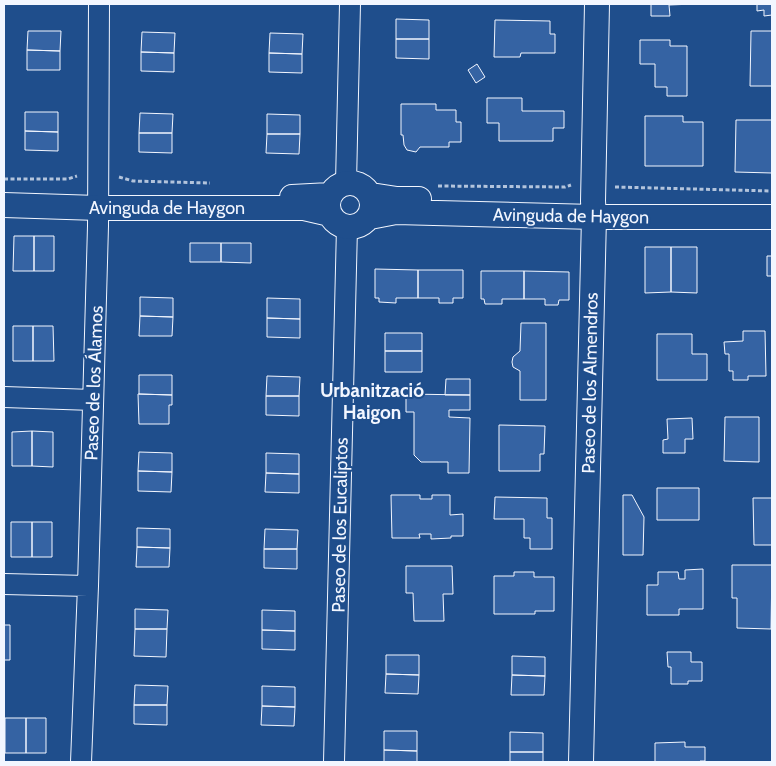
<svg xmlns="http://www.w3.org/2000/svg" width="776" height="766" viewBox="0 0 776 766" font-family="Cabin,sans-serif">
  <style>
    .building { fill: #3563a3; stroke: #f2f6ff }
    .lines { fill: none; stroke-linecap: round; stroke-linejoin: round }
    .minor-casing { stroke: #f2f6ff; stroke-width: 22 }
    .tertiary-casing { stroke: #f2f6ff; stroke-width: 26 }
    .path { stroke: #b3c4dc; stroke-width: 3; stroke-dasharray: 4 2.5; stroke-linecap: butt }
    .minor { stroke: #1f4e8c; stroke-width: 20 }
    .tertiary { stroke: #1f4e8c; stroke-width: 24 }
    .labels { text-anchor: middle; stroke-width: 4; stroke-linejoin: round; paint-order: stroke }
    .street-label { font-size: 18px; fill: #f2f6ff; stroke: #1f4e8c }
    .neighbourhood-label { font-size: 19px; font-weight: bold; fill: #f2f6ff; stroke: #1f4e8c }
  </style>
  <rect width="100%" height="100%" fill="#1f4e8c"/>
  <path class="building" d="M651,4H694L669,5L670,16H651Z
    M757,4H772V15L764,16V10L757,11Z
    M396,19L429,20V39H396Z
    M495,20L550,21V34H555V53H521L520,57H494Z
    M28,31H61L60,51L27,50Z
    M751,31H772V86H750Z
    M142,32L175,33L174,53L141,52Z
    M270,33L303,34L302,54L269,53Z
    M396,39H429V59L396,58Z
    M640,40H670V46H687V96H667V87H655V64H640Z
    M27,50L60,51V70H27Z
    M141,52L174,53V72L141,71Z
    M269,53L302,54V73L269,72Z
    M477,64L485,77L476,83L468,70Z
    M487,98H522V111H564V128H553V141H499V123H487Z
    M401,104H436V110H456V122H461V142H449V147H420L416,152L407,150L404,145L403,135H401Z
    M25,112H58V132L25,131Z
    M140,113L173,114L172,133H139Z
    M267,114L300,115V134H267Z
    M645,116H683V122H703V166H645Z
    M736,120H772V173L735,172Z
    M25,131L58,132V151L25,150Z
    M139,133H172V153L139,152Z
    M267,134H300L299,154L266,153Z
    M14,236H34V271H13Z
    M34,236H54V271H34Z
    M190,243H221V262H190Z
    M221,243H251V263L221,262Z
    M645,247H671V292L645,293Z
    M671,247H697V293L671,292Z
    M767,256H772V276H767Z
    M375,269L418,270V298H396V303L379,302V298H375Z
    M418,270H463V298H453V303H439V298H418Z
    M481,271H524V299H502V304H485L484,299H481Z
    M524,271L569,272V300H559L558,305H545V299H524Z
    M140,297L173,298V317L140,316Z
    M267,298L300,299V319L267,318Z
    M140,316L173,317L172,336H139Z
    M267,318L300,319V338L267,337Z
    M521,323H546V400H520V371L513,367L512,362L513,357L520,351Z
    M13,326H33V361H13Z
    M33,326H53L54,361H33Z
    M743,331H765L766,376H748V380H733V371H729V354H725L724,342L743,341Z
    M385,333H422V351H385Z
    M657,334H692V354H707V380H657Z
    M385,351H422V372H385Z
    M139,375H172V395L139,394Z
    M267,376L300,377L299,396H266Z
    M446,379H470V395H445Z
    M138,394L172,395V405H169V424H139Z
    M406,394L470,395V410H449V417L470,418L469,473H448V462H421L414,455V412H406Z
    M266,396H299V416L266,415Z
    M725,417H759V462L724,461Z
    M692,418L693,439H685V453H663V440L668,439L667,419Z
    M499,425L545,426L544,454H540V471H499Z
    M32,431V466H12V432Z
    M32,431L53,432V467L32,466Z
    M139,452L172,453V472L138,471Z
    M266,453L299,454V474L266,473Z
    M138,471L172,472L171,492L138,491Z
    M266,473L299,474V493L265,492Z
    M657,488H699V520H657Z
    M391,495H420V499H432V495H450V515L463,514V536H451V538L431,539V534H419L420,538H392Z
    M623,495H632L644,517L643,555H623Z
    M495,497L547,498V518H552V549H530V538H524V519H494Z
    M753,498H772V545H754Z
    M11,522H32V557H11Z
    M32,522H52V557H32Z
    M137,528L170,529V548L137,547Z
    M265,529L298,530L297,549H264Z
    M137,547L170,548L169,567H136Z
    M264,549H297V569L264,568Z
    M732,565H772L771,629L737,628V598H732Z
    M406,566H452L453,594H443L444,621H414L413,593H406Z
    M703,569V609H679V615H647V585H658V572H678L679,579H685V570Z
    M514,572H534V577H554V611H535V614H494V576H514Z
    M135,609L168,610L167,629H135Z
    M262,610L295,611V631L262,630Z
    M4,625H10V660H4Z
    M135,629H167L166,657L134,656Z
    M262,630L295,631V650L262,649Z
    M667,652H691V662H702V681H688V684H671V667H668Z
    M386,655H419V675L386,674Z
    M512,656L545,657V676L512,675Z
    M386,674L419,675L418,694L385,693Z
    M512,675L545,676L544,695H511Z
    M135,685L168,686L167,705H134Z
    M262,686L295,687V707L262,706Z
    M134,705H167V725L134,724Z
    M262,706L295,707L294,726L261,725Z
    M5,718H26V753H5Z
    M26,718H46V753H26Z
    M384,731H417V751L384,750Z
    M510,732L543,733V752H510Z
    M685,742V747H705V761H700V762H655V743Z
    M384,750L417,751V762H384Z
    M510,752H543V762H510Z"/>
  <g class="lines">
    <defs>
      <path id="minor" d="M346,183L350,4
        M4,397L93,400
        M4,584L88,586
        M81,762L88,586L98,226L99,4
        M334,762L347,227"/>
      <path id="tertiary" d="M328 205a22 22 0 1 1 44 0a22 22 0 1 1-44 0Z
        M371,195L397,199H419
        M292,197L330,195
        M4,205L98,208H304L330,214
        M370,217L396,212L594,217H772
        M581,762L594,217L593,201L597,4"/>
    </defs>
    <use href="#minor" class="minor-casing"/>
    <use href="#tertiary" class="tertiary-casing"/>
    <path class="path" d="M119,177L133,181L210,183
      M4,179H68L77,176
      M438,186L565,187L571,185
      M615,187L772,191"/>
    <use href="#minor" class="minor"/>
    <use href="#tertiary" class="tertiary"/>
  </g>
  <g class="labels">
    <g class="street-label">
      <text x="167" y="214">Avinguda de Haygon</text>
      <text transform="translate(571 216) rotate(1)" y="6">Avinguda de Haygon</text>
      <text transform="translate(94 383) rotate(-88)" y="6">Paseo de los Álamos</text>
      <text transform="translate(590 383) rotate(-89)" y="6">Paseo de los Almendros</text>
      <text transform="translate(340 525) rotate(-89)" y="6">Paseo de los Eucaliptos</text>
    </g>
    <g class="neighbourhood-label">
      <text x="372" y="397">Urbanització<tspan x="372" dy="22">Haigon</tspan></text>
    </g>
  </g>
  <rect width="776" height="766" fill="none" stroke="#f2f6ff" stroke-width="10"/>
</svg>
